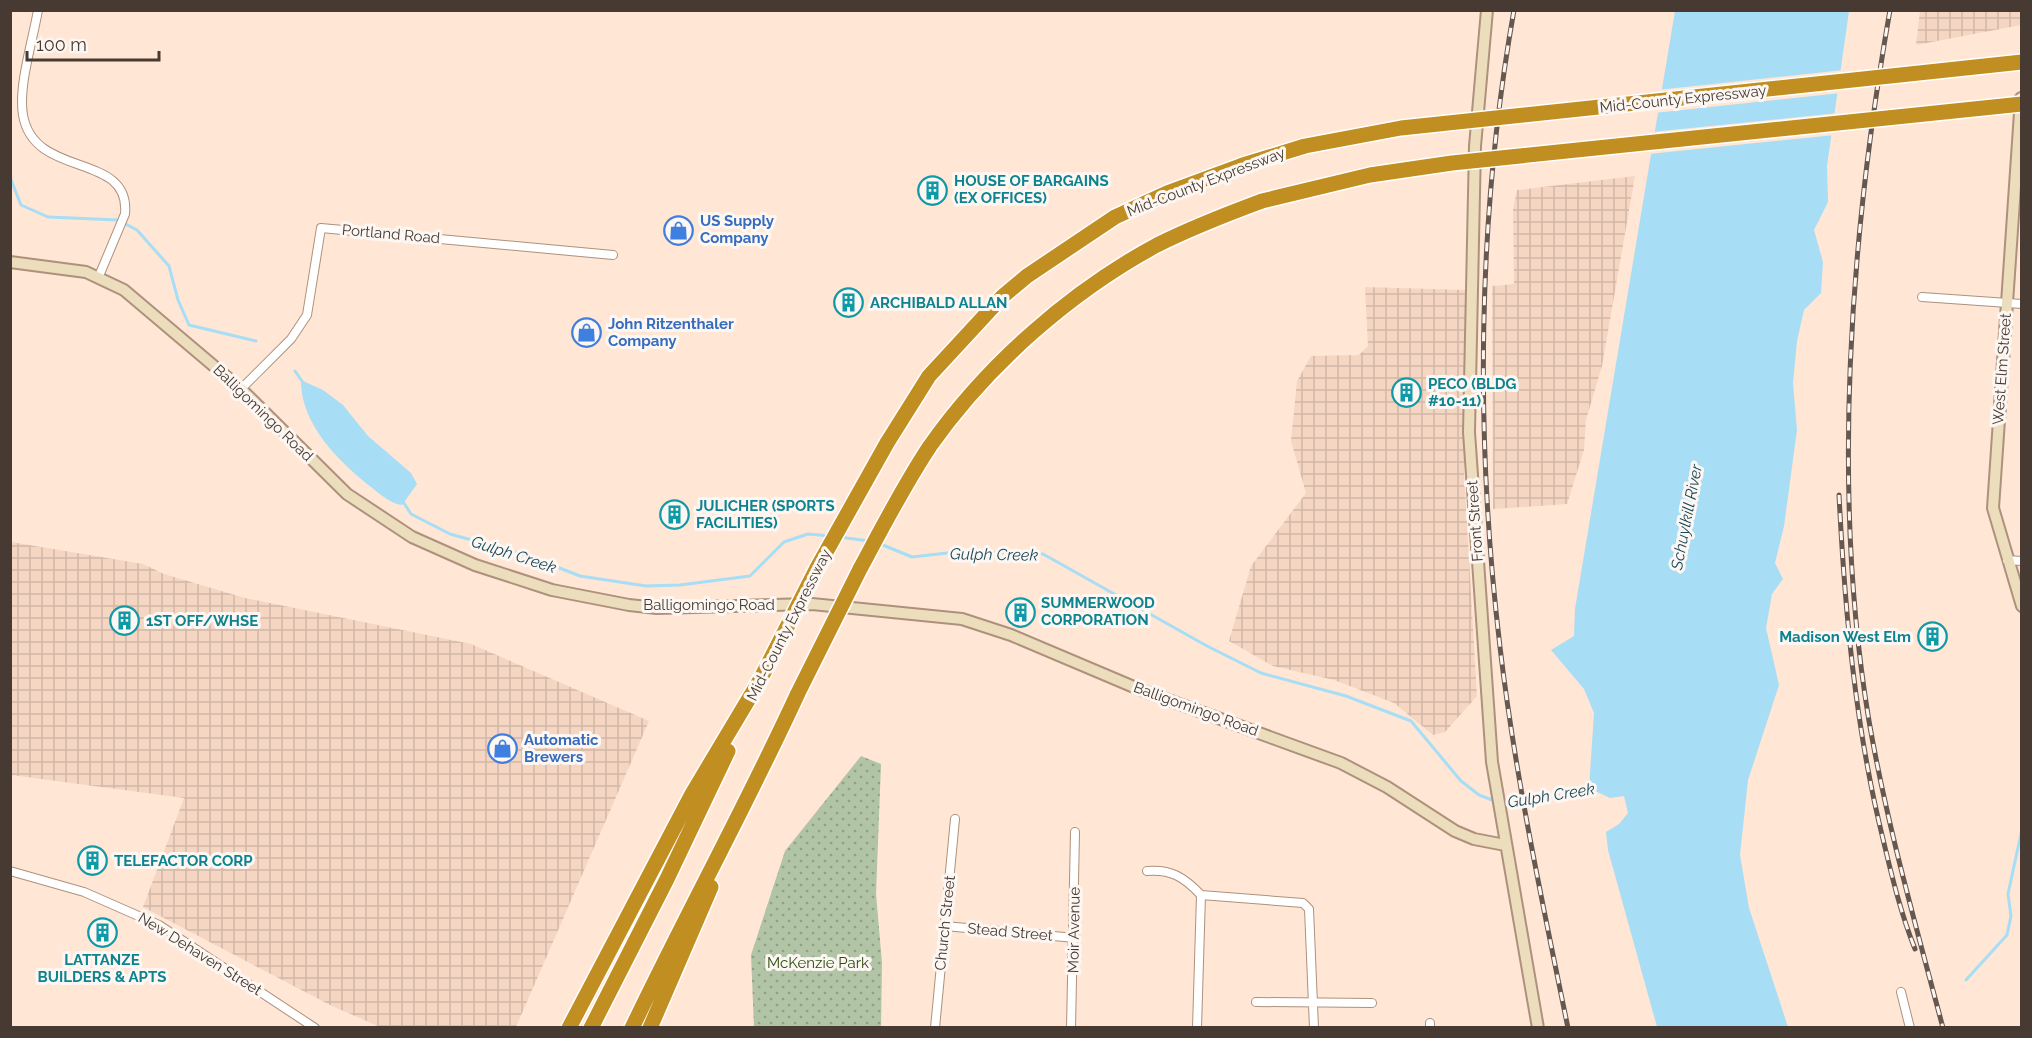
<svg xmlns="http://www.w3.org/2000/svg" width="2032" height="1038" viewBox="0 0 2032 1038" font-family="Raleway,sans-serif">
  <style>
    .industrial { fill: url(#industrial-grid) }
    .green { fill: url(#green-dots) }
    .water { fill: #a7ddf5 }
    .pier { fill: #ffe6d5 }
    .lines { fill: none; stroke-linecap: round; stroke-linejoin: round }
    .stream { stroke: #a7ddf5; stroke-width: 3 }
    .street-casing { stroke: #ae917d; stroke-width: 10 }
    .secondary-casing { stroke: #ae917d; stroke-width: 14 }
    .highway-casing { stroke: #fff; stroke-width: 18 }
    .street { stroke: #fff; stroke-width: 8 }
    .secondary { stroke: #ecddbc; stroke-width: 10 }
    .highway { stroke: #c18f21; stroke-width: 15 }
    .rail-casing { stroke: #67584f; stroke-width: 5 }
    .rail { stroke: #fdf7f3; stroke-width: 3; stroke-dasharray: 9; stroke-linecap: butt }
    .highway-bridge-casing { stroke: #fff; stroke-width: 18; stroke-linecap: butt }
    .highway-bridge { stroke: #c18f21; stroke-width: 15 }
    .labels { text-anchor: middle; stroke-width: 6; stroke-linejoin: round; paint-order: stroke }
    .street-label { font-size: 15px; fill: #463a32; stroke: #fdf7f3 }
    .culture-label { font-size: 15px; font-weight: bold; fill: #0d838f; stroke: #fdf7f3; text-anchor: start }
    .shop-label { font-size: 15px; font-weight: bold; fill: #366cbe; stroke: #fdf7f3; text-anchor: start }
    .park-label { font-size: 15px; fill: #2d4d10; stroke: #fdf7f3 }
    .water-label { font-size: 16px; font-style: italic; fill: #1b4859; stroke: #fdf7f3 }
  </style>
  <defs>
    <pattern id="industrial-grid" width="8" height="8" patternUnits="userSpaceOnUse" patternTransform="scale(1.5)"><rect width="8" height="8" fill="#f5d6c3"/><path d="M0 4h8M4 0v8" fill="none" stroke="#d3b8a8"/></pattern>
    <pattern id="green-dots" width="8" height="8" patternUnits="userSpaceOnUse" patternTransform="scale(1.5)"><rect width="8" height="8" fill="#b1c4a5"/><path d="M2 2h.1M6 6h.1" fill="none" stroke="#92a087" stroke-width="1.8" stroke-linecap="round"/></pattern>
  </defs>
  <rect width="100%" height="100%" fill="#ffe6d5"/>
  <path class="industrial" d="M1920,11H2021V25L1916,45Z
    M1635,176L1602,366L1586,420L1584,450L1567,504L1493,509L1492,286L1514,284L1513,209L1517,190Z
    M1365,287L1467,290L1464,472L1477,696L1445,732L1433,735L1394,703L1334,680L1273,666L1229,641L1251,566L1306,493L1291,441L1297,381L1311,356L1359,355L1368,346Z
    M11,542L143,564L164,574L245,598L471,644L649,721L516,1027H380L330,1005L143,907L184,798L11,775Z"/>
  <path class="green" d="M861,756L881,764L876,894L882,963L881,1027H754L751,955L785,851Z"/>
  <path class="water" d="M1675,11H1849L1827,166L1828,202L1814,230L1823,262L1821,293L1804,310L1797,341L1793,383L1797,430L1784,526L1775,563L1783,579L1772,594L1766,628L1779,685L1748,780L1740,855L1749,908L1788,1027H1657L1608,850L1606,832L1619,824L1628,813L1624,796L1610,798L1589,788L1594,713L1584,689L1551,650L1574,636L1575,609Z
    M303,381L323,390L343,405L368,436L411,473L417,484L402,505C391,504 380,494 371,487C339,462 302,425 301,383Z"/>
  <path class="pier" d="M1844,70L1841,93L1654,113L1657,90Z
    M1838,113L1835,135L1649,154L1652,132Z"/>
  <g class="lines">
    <path class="stream" d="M10,177L21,205L48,217L118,220L137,230L169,266L178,300L189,325L256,341
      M295,371L304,384
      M402,500L411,514L450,534L529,556L580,576L646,586L680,585L750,576L784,542L808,534L830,536
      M839,537L869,541
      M878,543L912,557L965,551L1043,554L1207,646L1261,673L1346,696L1411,721L1461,781L1479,795L1495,801
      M1501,803L1506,805L1571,794L1591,787
      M1966,980L2007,935L2011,916L2008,894L2022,829"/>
    <defs>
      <path id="street" d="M38,10C33,40 18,86 23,115C34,180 131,151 125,214L99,276
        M1922,297L2022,304
        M241,389L291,339L307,315L321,228L613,255
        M2007,560L2022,561
        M10,871L84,892L159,925L315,1028
        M1147,871C1171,869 1184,877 1201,895L1303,903L1309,909L1314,1028
        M945,926L1075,938
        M1901,992L1910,1028
        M1256,1002L1372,1003
        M935,1028L955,819
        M1071,1028L1075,832
        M1197,1028L1201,895
        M1430,1028V1023"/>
      <path id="secondary" d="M1487,10L1475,146L1469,432L1492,762L1538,1028
        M2021,98L1993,508L2022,606
        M10,262L86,272L124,290L241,389L347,494L412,537L475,565L552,590L629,605L657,608L812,604L962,619L1011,635L1141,690L1341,763L1387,787L1455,831L1474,839L1505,845"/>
      <path id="highway" d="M887,443L929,376L1002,297L1027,276L1115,217L1167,193L1243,165
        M860,569C882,528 904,485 930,446C987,365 1070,292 1157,245C1191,228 1227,214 1262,201
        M569,1028L692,794L760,680
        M591,1028L667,879L728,751
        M632,1028C686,915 746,806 798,693
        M650,1028L711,887"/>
    </defs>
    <use href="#street" class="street-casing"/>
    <use href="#secondary" class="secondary-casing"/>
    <use href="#highway" class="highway-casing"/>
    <use href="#street" class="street"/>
    <use href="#secondary" class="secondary"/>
    <use href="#highway" class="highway"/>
    <defs>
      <path id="rail" d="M1514,10C1477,218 1475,438 1500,647C1515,775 1542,901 1568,1028
        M1890,10C1850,238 1831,493 1869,721C1887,825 1916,926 1943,1028
        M1839,495C1845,612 1855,726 1883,839C1892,877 1901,914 1915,949"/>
    </defs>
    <use href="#rail" class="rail-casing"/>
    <use href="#rail" class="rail"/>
    <defs>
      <path id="highway-bridge" d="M1243,165L1305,146L1401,128L2022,62
        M1262,201L1370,175L1452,163L2022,104
        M760,680L817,568L887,443
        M798,693L860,569"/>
    </defs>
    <use href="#highway-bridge" class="highway-bridge-casing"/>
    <use href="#highway-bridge" class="highway-bridge"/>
  </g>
  <defs>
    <symbol id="building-ring" viewBox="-11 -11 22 22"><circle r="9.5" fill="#fdf7f3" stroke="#0f9aa8" stroke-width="1.5"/><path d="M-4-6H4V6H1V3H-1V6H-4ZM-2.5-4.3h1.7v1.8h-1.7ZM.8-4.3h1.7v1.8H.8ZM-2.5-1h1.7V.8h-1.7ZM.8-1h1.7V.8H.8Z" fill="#0f9aa8"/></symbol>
    <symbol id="shop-ring" viewBox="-11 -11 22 22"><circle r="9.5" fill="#fdf7f3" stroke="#3f7fe0" stroke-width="1.5"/><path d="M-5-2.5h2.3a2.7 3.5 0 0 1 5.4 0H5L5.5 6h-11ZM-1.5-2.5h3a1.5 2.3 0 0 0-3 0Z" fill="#3f7fe0"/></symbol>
  </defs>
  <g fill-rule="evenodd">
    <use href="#building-ring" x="916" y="174" width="33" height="33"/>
    <use href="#shop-ring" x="662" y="214" width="33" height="33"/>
    <use href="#building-ring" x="832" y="286" width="33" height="33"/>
    <use href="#shop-ring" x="570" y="316" width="33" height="33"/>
    <use href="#building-ring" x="1390" y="376" width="33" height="33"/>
    <use href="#building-ring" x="658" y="498" width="33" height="33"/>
    <use href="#building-ring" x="1004" y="596" width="33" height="33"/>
    <use href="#building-ring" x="108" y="604" width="33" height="33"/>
    <use href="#building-ring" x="1916" y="620" width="33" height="33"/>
    <use href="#shop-ring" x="486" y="732" width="33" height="33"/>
    <use href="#building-ring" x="76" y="844" width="33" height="33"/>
    <use href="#building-ring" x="86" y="916" width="33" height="33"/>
  </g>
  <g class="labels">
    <g class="street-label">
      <text transform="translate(1683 99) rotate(-6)" y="5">Mid-County Expressway</text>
      <text transform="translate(1206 182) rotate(-21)" y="5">Mid-County Expressway</text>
      <text transform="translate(391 234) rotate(5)" y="5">Portland Road</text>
      <text transform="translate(2002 369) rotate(-86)" y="5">West Elm Street</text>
      <text transform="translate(263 413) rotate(44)" y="5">Balligomingo Road</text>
      <text transform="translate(1475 521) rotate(-94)" y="5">Front Street</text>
      <text x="709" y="610">Balligomingo Road</text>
      <text transform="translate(789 625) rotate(-63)" y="5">Mid-County Expressway</text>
      <text transform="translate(1196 709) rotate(20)" y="5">Balligomingo Road</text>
      <text transform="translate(945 923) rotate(-84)" y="5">Church Street</text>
      <text transform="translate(1074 930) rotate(-89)" y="5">Moir Avenue</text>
      <text transform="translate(1010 932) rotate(5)" y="5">Stead Street</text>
      <text transform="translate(200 954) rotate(32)" y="5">New Dehaven Street</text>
    </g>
    <g class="culture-label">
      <text x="954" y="186">HOUSE OF BARGAINS<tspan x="954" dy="17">(EX OFFICES)</tspan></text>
      <text x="870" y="308">ARCHIBALD ALLAN</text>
      <text x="1428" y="389">PECO (BLDG<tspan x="1428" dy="17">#10-11)</tspan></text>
      <text x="696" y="511">JULICHER (SPORTS<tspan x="696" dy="17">FACILITIES)</tspan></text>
      <text x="1041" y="608">SUMMERWOOD<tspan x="1041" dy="17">CORPORATION</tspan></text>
      <text x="146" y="626">1ST OFF/WHSE</text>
      <text x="1911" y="642" text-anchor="end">Madison West Elm</text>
      <text x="114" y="866">TELEFACTOR CORP</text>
      <text x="102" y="965" text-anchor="middle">LATTANZE<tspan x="102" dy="17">BUILDERS &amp; APTS</tspan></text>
    </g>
    <g class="shop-label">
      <text x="700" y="226">US Supply<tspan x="700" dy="17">Company</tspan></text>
      <text x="608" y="329">John Ritzenthaler<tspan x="608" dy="17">Company</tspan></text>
      <text x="524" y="745">Automatic<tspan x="524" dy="17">Brewers</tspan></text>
    </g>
    <g class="park-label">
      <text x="818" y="968">McKenzie Park</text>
    </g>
    <g class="water-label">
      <text transform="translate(1686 517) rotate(-79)" y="6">Schuylkill River</text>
      <text transform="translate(514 554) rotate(18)" y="6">Gulph Creek</text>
      <text transform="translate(994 554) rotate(1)" y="6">Gulph Creek</text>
      <text transform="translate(1551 795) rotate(-9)" y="6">Gulph Creek</text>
    </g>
  </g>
  <rect width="2032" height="1038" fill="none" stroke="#463a32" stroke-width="24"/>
  <path d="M27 51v9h132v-9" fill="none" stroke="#463a32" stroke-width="3"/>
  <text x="36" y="51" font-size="18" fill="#463a32" stroke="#fdf7f3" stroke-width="4.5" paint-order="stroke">100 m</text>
</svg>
